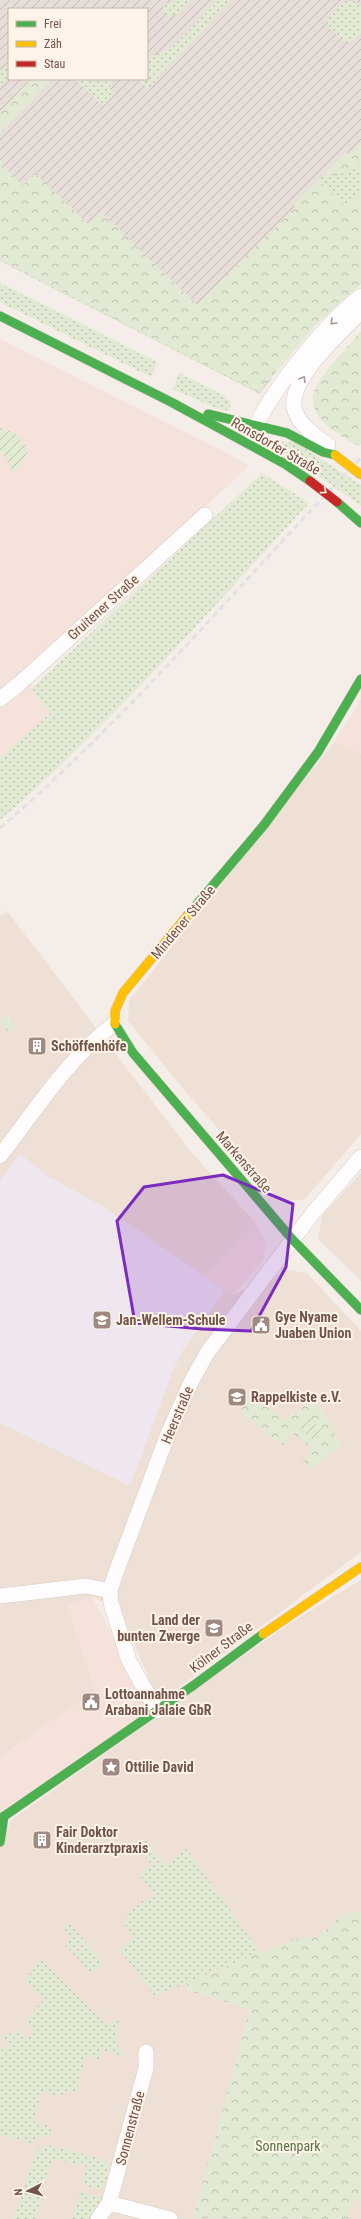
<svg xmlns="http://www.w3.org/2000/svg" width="361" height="2219" viewBox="0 0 361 2219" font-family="'Roboto Condensed',sans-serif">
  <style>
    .residential { fill: #eee0d5 }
    .commercial { fill: #f5e2db }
    .industrial { fill: url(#industrial-furrows); fill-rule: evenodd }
    .education { fill: #f0e6f0 }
    .grass { fill: url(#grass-dots) }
    .forest { fill: url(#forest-crowns) }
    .garden { fill: url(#garden-furrows) }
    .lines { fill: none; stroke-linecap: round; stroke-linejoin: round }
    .street-casing { stroke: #d4cbc6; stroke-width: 16 }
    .fast-casing { stroke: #d4cac4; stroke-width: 10 }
    .slow-casing { stroke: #d4cac4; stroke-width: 10 }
    .street { stroke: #fefcfc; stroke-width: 15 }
    .fast { stroke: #4caf50; stroke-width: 9 }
    .slow { stroke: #ffc107; stroke-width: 9 }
    .rail { stroke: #e3e0e4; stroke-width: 3; stroke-dasharray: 6 4; stroke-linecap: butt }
    .slow-bridge-casing { stroke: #d4cac4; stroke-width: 10; stroke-linecap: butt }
    .jam-bridge-casing { stroke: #d4cac4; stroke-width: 10; stroke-linecap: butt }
    .slow-bridge { stroke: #ffc107; stroke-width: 9 }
    .jam-bridge { stroke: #c62828; stroke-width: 9 }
    .oneway { stroke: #a99791 }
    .oneway2 { stroke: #fef3e8 }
    .marked { fill: #7b2cbf; fill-opacity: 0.2; stroke: #7b2cbf; stroke-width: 3; stroke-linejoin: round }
    .labels { text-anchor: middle; stroke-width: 4; stroke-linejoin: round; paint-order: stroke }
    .street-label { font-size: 14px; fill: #71544a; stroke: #fef3e8 }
    .poi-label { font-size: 14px; font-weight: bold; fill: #71544a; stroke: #fef3e8; text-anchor: start }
    .park-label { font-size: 14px; fill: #577642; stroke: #fef3e8 }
  </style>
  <defs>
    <pattern id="industrial-furrows" width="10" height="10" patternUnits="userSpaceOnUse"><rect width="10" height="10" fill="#e7ded9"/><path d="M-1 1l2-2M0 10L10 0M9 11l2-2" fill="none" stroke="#c0b7b2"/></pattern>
    <pattern id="grass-dots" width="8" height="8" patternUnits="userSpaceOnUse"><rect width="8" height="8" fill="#e3ead3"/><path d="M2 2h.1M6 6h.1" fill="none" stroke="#bcc0ad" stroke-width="1.8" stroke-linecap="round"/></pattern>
    <pattern id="forest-crowns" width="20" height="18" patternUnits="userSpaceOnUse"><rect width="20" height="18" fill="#e3ead3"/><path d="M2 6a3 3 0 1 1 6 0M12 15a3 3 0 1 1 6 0" fill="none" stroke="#bcc0ad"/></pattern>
    <pattern id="garden-furrows" width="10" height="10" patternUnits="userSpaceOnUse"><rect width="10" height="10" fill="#e3ead3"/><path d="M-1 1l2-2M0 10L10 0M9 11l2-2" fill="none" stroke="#bcc0ad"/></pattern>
  </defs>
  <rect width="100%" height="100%" fill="#f5eee8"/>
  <path class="residential" d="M334,742L361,753V1134L304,1200L280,1201L175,1079L128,1021L129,1001Z
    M7,911L190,1151L255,1222L205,1275L234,1294L288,1270L307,1273L361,1331V1552L165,1698L153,1689L120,1610L92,1597L68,1606L95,1691L0,1757V916Z
    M361,1173V1281L318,1239L322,1216Z
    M361,1580V2219H0V1848L11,1820L290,1623Z"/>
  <path class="commercial" d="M0,339L223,451L249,466L33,667L31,689L52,713L0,757Z
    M361,699V753L334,742Z
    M255,1222L266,1241L263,1261L234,1294L205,1275Z
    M92,1597L146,1697L137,1718L0,1812V1757L95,1691L67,1606Z"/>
  <path class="industrial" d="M0,0H361V278L312,322L260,394L0,261ZM9,9H147V79H9Z"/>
  <path class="education" d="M20,1154L49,1177L104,1207L225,1290L183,1350L173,1370L130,1486L0,1423V1180Z"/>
  <path class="grass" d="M175,0H192L178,14L170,17L166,15L163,7L166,3H172Z
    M216,0H231L148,89L138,79H147V57C174,54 198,19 216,0Z
    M345,1H354L361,7V32L352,42H344L328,26V19Z
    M9,62V77L0,86V71Z
    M75,79H117L109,87L114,93L103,106Z
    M361,165V195L346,206L318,180L324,174L336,176Z
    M0,283L157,362L151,377L0,302Z
    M179,373L225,396L230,401V411L218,409L173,389Z
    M282,441L297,443L361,485V506L281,450Z
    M262,473L309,503C209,611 112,724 0,820V757L51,713L31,689Z
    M144,1838L165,1865L176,1858L186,1848L260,1952L155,1996L119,1950L132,1938L123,1920L130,1916L128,1913L145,1899L147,1901L154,1895L139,1874L151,1864L135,1842Z
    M70,1923L103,1963L91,1973L65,1945L71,1937L63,1928Z
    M40,1957L108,2026L119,2019C116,2038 113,2046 129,2058L102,2050L99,2059L86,2055L76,2093L64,2090L62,2097L42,2092L34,2122L52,2127L48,2136L39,2137L30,2144L0,2134V2048L3,2051L10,2045L2,2036L20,2030L23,2032L26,2040L35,2031L25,2021L44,1999L25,1982Z
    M46,2145L101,2159L109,2165L105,2188L101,2190L82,2184L86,2166L52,2159L36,2219H13L34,2159L39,2148Z
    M80,2192L99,2197L103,2196L102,2201L96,2205L92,2219H72Z"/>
  <path class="forest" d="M31,79H49L51,81L0,133V112Z
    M361,143V165L336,176L324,174L346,152L349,155Z
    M0,160L4,164L3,166L23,186L35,173L89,225L101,212L197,305L296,207L293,204L318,180L346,206L361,195V284L316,325L259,392L0,260Z
    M361,331V444L359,446C279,405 319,381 361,331Z
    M7,1015L16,1027L10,1034L0,1021Z
    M248,1392L252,1394L251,1398L287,1420L292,1412L297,1415L309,1396L336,1427L331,1431L342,1444L313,1469L303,1462L312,1448L292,1433L283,1446L241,1412Z
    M361,1911V2201L353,2199L348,2219L193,2218L250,2009L189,1991L183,1985L293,1939L318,1937L342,1915Z"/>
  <path class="garden" d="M0,427L17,435L29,450L14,473L2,453L0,454Z
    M307,1416L323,1430L314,1440L298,1427Z"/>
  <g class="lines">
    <defs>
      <path id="street" d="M253,434C267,394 327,322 361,296
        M328,445C315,436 297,424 294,407C290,377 342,332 361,311
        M0,699L19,684L205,515
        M0,1156C35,1111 68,1058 114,1024
        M0,1596L86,1586L110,1591
        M157,1711L129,1661L111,1603L110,1591L115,1575L168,1434L191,1382L207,1353L313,1213L361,1157
        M109,2203L170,2219
        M98,2219L109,2203L146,2068V2052"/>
      <path id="fast" d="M0,316L171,402L285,464L310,481
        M208,414L287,433L323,452L335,455
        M337,502L361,523
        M187,916L264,825L318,752L361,679
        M115,1024L133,1053L292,1239L361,1310
        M0,1819L194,1685L263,1634
        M0,1842L4,1816"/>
      <path id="slow" d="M115,1024V1011L123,993L187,916
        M263,1634L361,1567"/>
    </defs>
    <use href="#street" class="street-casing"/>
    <use href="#fast" class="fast-casing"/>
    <use href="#slow" class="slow-casing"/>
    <use href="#street" class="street"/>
    <use href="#fast" class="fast"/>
    <use href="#slow" class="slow"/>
    <path class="rail" d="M0,828C131,716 241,581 361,458"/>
    <defs>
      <path id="slow-bridge" d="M335,455L361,475"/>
      <path id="jam-bridge" d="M310,481L337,502"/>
    </defs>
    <use href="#slow-bridge" class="slow-bridge-casing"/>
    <use href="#jam-bridge" class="jam-bridge-casing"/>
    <use href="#slow-bridge" class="slow-bridge"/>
    <use href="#jam-bridge" class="jam-bridge"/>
  </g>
  <defs><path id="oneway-chevron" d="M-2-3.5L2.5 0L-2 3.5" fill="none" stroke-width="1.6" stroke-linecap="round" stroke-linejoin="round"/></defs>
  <g class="oneway">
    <use href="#oneway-chevron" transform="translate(333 322) rotate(134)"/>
    <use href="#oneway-chevron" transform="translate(303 379) rotate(-59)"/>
  </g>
  <use class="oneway2" href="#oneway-chevron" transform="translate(324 491) rotate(37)"/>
  <path class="marked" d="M223,1175L293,1204L286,1267L251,1331L202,1329L135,1323L117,1221L144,1187Z"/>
  <defs>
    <symbol id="building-square" viewBox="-11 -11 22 22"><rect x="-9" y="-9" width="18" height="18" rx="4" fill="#9f8a81" stroke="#fef3e8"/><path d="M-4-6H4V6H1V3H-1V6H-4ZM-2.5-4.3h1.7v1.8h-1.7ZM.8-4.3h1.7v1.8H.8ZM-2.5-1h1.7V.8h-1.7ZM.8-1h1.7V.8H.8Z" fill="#fff"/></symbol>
    <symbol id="school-square" viewBox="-11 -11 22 22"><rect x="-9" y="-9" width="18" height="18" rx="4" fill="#9f8a81" stroke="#fef3e8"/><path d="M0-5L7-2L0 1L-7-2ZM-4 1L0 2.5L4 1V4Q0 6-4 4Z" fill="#fff"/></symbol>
    <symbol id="civic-square" viewBox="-11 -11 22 22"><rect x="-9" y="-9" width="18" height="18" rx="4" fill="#9f8a81" stroke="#fef3e8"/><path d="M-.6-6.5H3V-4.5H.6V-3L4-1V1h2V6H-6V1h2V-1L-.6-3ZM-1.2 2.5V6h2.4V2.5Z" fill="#fff"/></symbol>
    <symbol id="sight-square" viewBox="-11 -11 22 22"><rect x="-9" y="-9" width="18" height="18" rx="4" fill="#9f8a81" stroke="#fef3e8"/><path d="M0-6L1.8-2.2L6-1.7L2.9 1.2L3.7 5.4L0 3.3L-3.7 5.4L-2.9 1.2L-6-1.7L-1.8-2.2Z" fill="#fff"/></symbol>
  </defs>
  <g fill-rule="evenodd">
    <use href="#building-square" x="26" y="1035" width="22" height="22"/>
    <use href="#school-square" x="91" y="1309" width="22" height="22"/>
    <use href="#civic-square" x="250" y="1314" width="22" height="22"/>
    <use href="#school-square" x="226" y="1386" width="22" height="22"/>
    <use href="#school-square" x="203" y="1617" width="22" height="22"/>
    <use href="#civic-square" x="80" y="1691" width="22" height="22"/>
    <use href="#sight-square" x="100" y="1756" width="22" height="22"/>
    <use href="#building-square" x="31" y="1829" width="22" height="22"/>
  </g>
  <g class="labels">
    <g class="street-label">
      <text transform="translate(276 446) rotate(30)" y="5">Ronsdorfer Straße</text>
      <text transform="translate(103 607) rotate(-42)" y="5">Gruitener Straße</text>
      <text transform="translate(183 922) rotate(-50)" y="5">Mindener Straße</text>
      <text transform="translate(244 1162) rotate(49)" y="5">Markenstraße</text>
      <text transform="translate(177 1415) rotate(-67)" y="5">Heerstraße</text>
      <text transform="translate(221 1647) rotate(-37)" y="5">Kölner Straße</text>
      <text transform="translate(130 2128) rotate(-75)" y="5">Sonnenstraße</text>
    </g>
    <g class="poi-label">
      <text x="51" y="1051">Schöffenhöfe</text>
      <text x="275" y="1322">Gye Nyame<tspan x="275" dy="16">Juaben Union</tspan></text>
      <text x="116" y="1325">Jan-Wellem-Schule</text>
      <text x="251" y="1402">Rappelkiste e.V.</text>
      <text x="200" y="1625" text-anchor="end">Land der<tspan x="200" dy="16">bunten Zwerge</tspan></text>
      <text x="105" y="1699">Lottoannahme<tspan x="105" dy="16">Arabani Jalaie GbR</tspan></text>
      <text x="125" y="1772">Ottilie David</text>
      <text x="56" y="1837">Fair Doktor<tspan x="56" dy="16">Kinderarztpraxis</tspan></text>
    </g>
    <g class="park-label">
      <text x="288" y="2151">Sonnenpark</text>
    </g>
  </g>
  <rect x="8" y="8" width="140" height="72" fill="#fef3e8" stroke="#c6b3a9"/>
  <rect x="16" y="21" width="20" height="6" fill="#4caf50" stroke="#c6b3a9"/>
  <text x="44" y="28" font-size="12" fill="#71544a">Frei</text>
  <rect x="16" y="41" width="20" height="6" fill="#ffc107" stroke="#c6b3a9"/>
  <text x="44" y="48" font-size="12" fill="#71544a">Zäh</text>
  <rect x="16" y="61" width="20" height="6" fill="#c62828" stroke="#c6b3a9"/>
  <text x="44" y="68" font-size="12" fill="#71544a">Stau</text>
  <g transform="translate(28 2191) rotate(264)" stroke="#fef3e8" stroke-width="3" paint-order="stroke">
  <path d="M0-3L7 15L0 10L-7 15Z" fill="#71544a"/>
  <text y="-6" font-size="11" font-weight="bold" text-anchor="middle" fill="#71544a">N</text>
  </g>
</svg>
